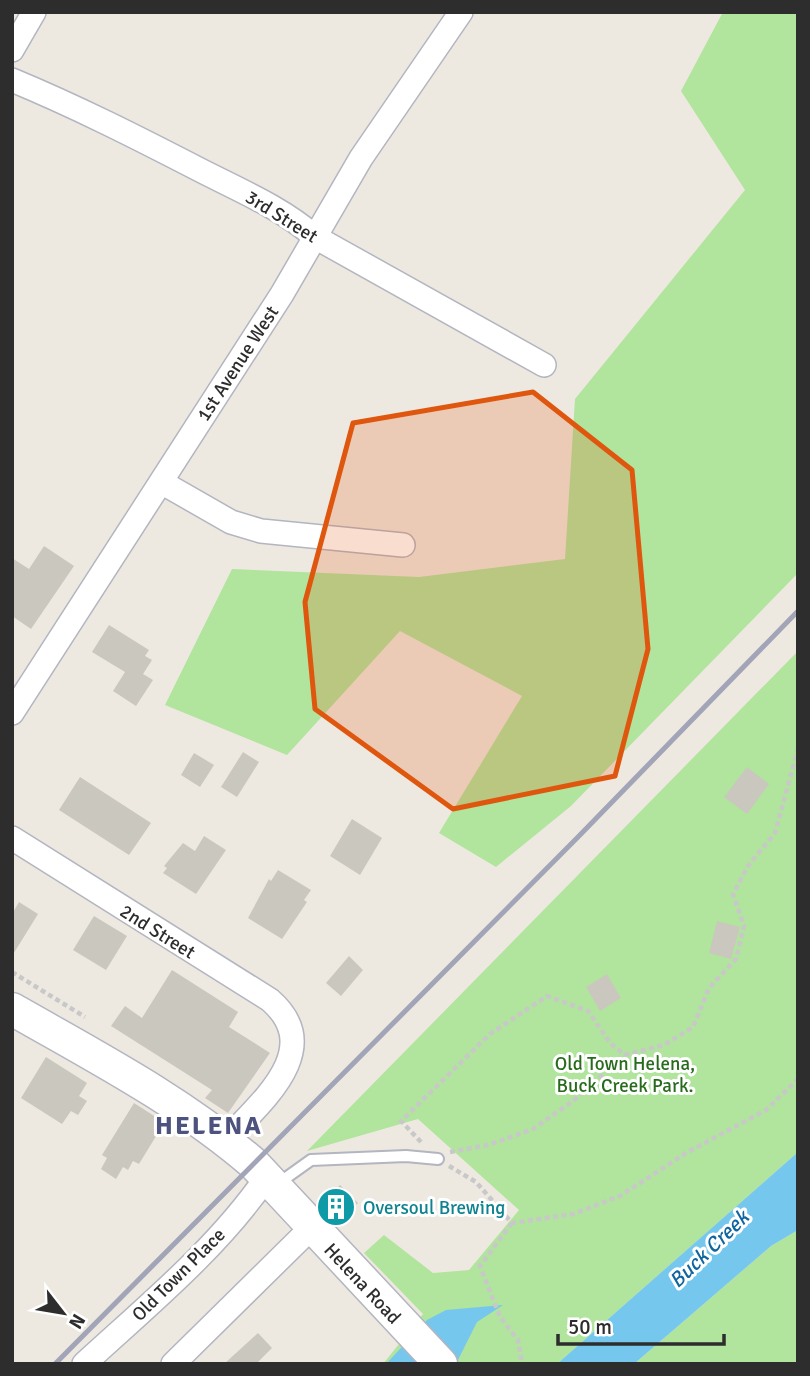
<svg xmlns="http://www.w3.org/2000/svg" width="810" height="1376" viewBox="0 0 810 1376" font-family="Signika,sans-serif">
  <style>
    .green { fill: #b1e49d }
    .water { fill: #75c7ee }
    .building { fill: #cac7be }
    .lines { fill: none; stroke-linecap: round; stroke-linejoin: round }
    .lane-casing { stroke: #b3b5c0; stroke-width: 14 }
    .street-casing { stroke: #b3b5c0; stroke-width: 26 }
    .secondary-casing { stroke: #b3b5c0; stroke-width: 35 }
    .path { stroke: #c8c8c8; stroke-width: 4.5; stroke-dasharray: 5 3.5; stroke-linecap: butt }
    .lane { stroke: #fff; stroke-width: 10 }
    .street { stroke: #fff; stroke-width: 23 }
    .secondary { stroke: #fff; stroke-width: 32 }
    .rail { stroke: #a2a4b7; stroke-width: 5 }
    .marked { fill: #df570e; fill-opacity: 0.2; stroke: #df570e; stroke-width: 5; stroke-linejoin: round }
    .labels { text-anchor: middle; stroke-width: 6; stroke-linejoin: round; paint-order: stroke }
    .street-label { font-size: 19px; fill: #2d2d2d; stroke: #fff }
    .park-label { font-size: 19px; fill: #286b1c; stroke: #fff }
    .culture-label { font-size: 19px; fill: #0d838f; stroke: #fff; text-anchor: start }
    .water-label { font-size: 21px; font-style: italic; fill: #0f659f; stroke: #fff }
    .district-label { font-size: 26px; font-weight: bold; letter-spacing: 2px; fill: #4d537e; stroke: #fff }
  </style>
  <rect width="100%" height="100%" fill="#eee9e0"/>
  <path class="green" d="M723,12H798V573L571,806L496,867L439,833L522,696L400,631L287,755L165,705L232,569L419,577L565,559L575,399L745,190L681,91Z
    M798,651V1152L557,1364H383L423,1314L364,1253L384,1235L433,1273L469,1270L519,1210L418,1119L307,1151Z
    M798,1230V1364H634L771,1246Z"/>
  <path class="water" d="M798,1152V1230L771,1246L634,1364H557Z
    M503,1305L477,1322L456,1364H386L427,1320L446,1310Z"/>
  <path class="building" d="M44,546L74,566L31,629L12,616V558L29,569Z
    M109,625L149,650L145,656L152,660L143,674L153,680L136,706L113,691L125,672L92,652Z
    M243,752L259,762L237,797L221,787Z
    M194,753L214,765L200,787L181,775Z
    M747,767L769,784L747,814L724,797Z
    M80,777L151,823L129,855L59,810Z
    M352,819L382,838L360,875L330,856Z
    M204,836L226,850L196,894L163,873L167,868L164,866L183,843L195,851Z
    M278,870L311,890L304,900L307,902L282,939L248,918L269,879L271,881Z
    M19,902L38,914L12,956V914Z
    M94,916L127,936L106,970L73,950Z
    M717,921L740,927L731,959L709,953Z
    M349,956L363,970L341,996L326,983Z
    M172,970L238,1012L229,1027L270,1053L228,1113L205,1098L212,1090L111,1026L125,1006L142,1018Z
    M607,974L621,998L600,1011L586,987Z
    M46,1057L87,1083L79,1096L87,1101L78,1115L71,1111L62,1124L21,1098Z
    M134,1103L159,1119L156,1124L161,1128L139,1164L133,1161L128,1170L123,1167L116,1179L101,1169L107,1158L102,1155Z
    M340,1185L358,1203L336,1225L319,1206Z
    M258,1333L272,1348L256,1364H224Z"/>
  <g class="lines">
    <defs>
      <path id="lane" d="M276,1185L311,1160L406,1156L438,1159"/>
      <path id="street" d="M12,50L34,12
        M12,80C77,107 138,138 200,170C239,190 282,208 315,237L544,365
        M161,482L231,522L261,531L403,545
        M12,713L282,294L361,158L461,12
        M12,838L270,1000C326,1049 262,1101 226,1140
        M84,1364C147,1306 217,1249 266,1178
        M173,1364L311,1228"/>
      <path id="secondary" d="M12,1009C96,1057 181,1101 254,1164L441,1364"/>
    </defs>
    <use href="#lane" class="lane-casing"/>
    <use href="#street" class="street-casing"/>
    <use href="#secondary" class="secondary-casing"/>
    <path class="path" d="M12,972L85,1017
      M421,1142L401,1121L490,1034L547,996L588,1011L611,1044L625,1055
      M450,1152L488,1145L533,1129L573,1101L625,1055L664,1045L693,1027L709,988L736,959L744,926L733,894L748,866L775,833L798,749
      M449,1166L476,1182L512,1223L573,1214L620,1196L686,1153L766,1110L798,1079
      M512,1223L480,1266L500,1317L518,1340L522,1364"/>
    <use href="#lane" class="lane"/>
    <use href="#street" class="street"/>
    <use href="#secondary" class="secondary"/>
    <path class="rail" d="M55,1364L578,837L798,611"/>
  </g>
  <path class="marked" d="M533,392L632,470L648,649L615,776L453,809L315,709L305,602L353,423Z"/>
  <defs>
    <symbol id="building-disc" viewBox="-11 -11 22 22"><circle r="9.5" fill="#0f9aa8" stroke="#fff"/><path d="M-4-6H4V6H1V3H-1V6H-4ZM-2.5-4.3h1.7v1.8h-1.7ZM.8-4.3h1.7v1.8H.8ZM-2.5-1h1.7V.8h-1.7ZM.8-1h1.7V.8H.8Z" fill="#fff"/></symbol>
  </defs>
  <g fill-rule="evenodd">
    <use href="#building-disc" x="314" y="1185" width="44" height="44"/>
  </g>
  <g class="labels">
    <g class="street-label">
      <text transform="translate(282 216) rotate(32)" y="7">3rd Street</text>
      <text transform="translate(237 363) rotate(-57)" y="7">1st Avenue West</text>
      <text transform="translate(158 931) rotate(32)" y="7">2nd Street</text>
      <text transform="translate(178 1274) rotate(-45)" y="7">Old Town Place</text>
      <text transform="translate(363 1283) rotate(47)" y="7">Helena Road</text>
    </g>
    <g class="park-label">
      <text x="625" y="1070">Old Town Helena,<tspan x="625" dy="22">Buck Creek Park.</tspan></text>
    </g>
    <g class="culture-label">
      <text x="363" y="1214">Oversoul Brewing</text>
    </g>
    <g class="water-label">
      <text transform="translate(709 1249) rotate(-44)" y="7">Buck Creek</text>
    </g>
    <g class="district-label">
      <text x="209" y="1134">HELENA</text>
    </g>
  </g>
  <rect width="810" height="1376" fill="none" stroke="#2d2d2d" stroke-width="28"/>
  <g transform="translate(63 1313) rotate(121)" stroke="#ffffff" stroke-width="5" paint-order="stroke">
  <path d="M0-5L12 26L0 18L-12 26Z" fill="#2d2d2d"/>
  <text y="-10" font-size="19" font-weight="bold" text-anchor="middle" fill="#2d2d2d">N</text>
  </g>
  <path d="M558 1334v10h166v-10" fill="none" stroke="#2d2d2d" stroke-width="3.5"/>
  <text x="568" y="1334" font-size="21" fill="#2d2d2d" stroke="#ffffff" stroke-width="5" paint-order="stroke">50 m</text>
</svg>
